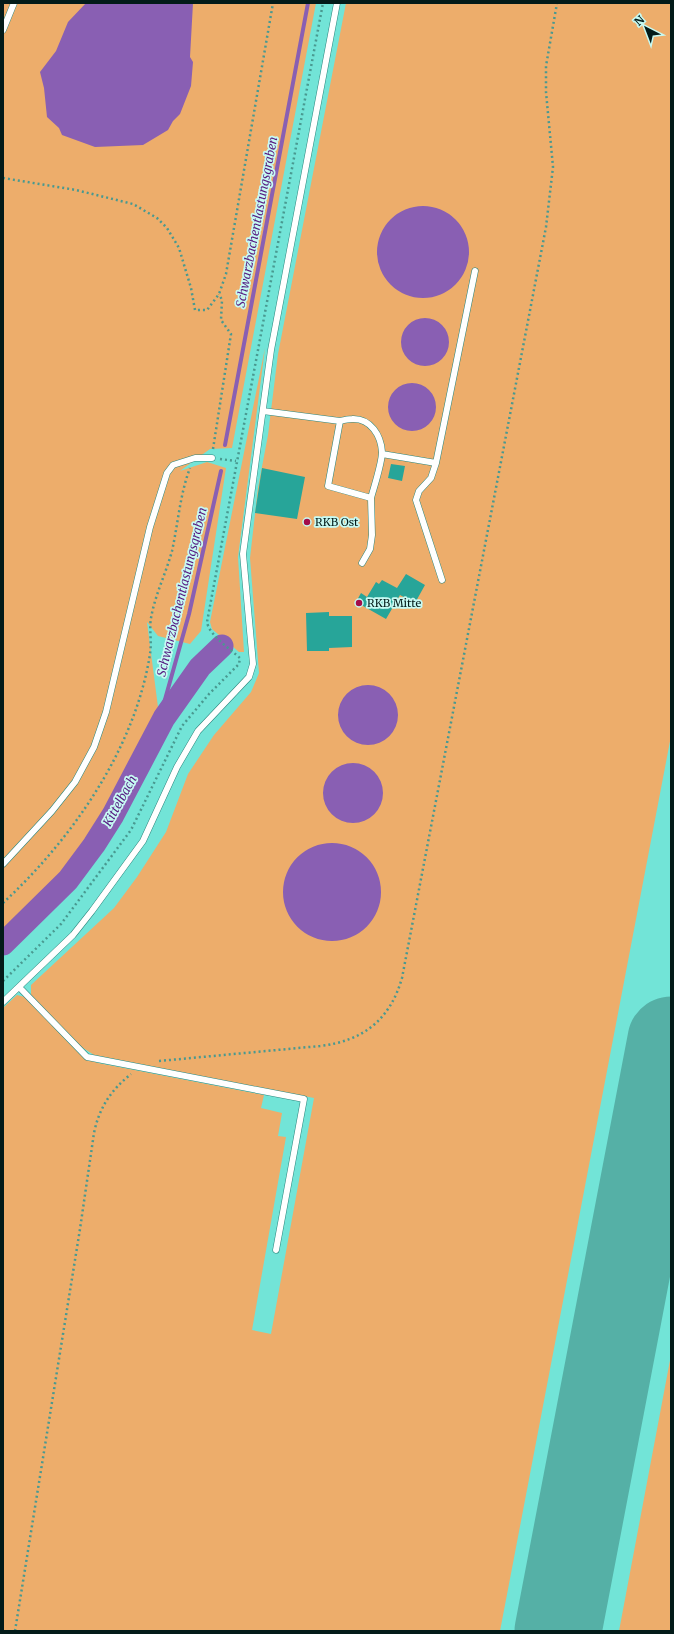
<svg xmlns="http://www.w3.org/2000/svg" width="674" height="1634" viewBox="0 0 674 1634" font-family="Merriweather,serif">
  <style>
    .green { fill: #edad6b }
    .water { fill: #895fb3 }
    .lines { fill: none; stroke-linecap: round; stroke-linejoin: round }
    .stream { stroke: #895fb3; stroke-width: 4 }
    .river { stroke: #895fb3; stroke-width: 23 }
    .runway { stroke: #55b0a6; stroke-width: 87 }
    .building { fill: #27a599 }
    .lane-casing { stroke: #2c867d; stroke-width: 7 }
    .path { stroke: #499990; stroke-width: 2.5; stroke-dasharray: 2 3; stroke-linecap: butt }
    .lane { stroke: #fff; stroke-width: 6 }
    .poi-dot { fill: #a30d4a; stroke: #c7faf3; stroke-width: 1.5 }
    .labels { text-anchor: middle; stroke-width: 3.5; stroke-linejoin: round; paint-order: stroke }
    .poi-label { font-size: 11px; fill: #031b19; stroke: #c7faf3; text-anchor: start }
    .water-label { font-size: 12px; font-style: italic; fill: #551a81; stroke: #c7faf3 }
  </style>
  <rect width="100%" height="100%" fill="#72e4d7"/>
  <path class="green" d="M3,3H316L232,448L210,449L180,471L207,462L226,468L201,631L190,644L158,636L147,622L159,715L129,772L68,872L3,936Z
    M346,3H671V736L500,1631H3V1008L17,995L25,997L84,1058L98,1063L264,1095L261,1108L282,1113L278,1136L286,1137L252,1330L271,1334L314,1098L94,1055L80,1046L31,996V985L114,908L137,877L166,832L188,774L214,735L251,692L259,673L250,558L258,488L268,435L278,354Z
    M265,348L238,557L244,652H239L212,629L210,622Z
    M671,1355V1631H619Z"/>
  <path class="water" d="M86,3H193L190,57L193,62L191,86L180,114L173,121L168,130L143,145L95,147L62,135L59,128L47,117L44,88L40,72L56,51L68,22Z
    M377 252a46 46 0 1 1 92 0a46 46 0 1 1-92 0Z
    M401 342a24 24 0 1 1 48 0a24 24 0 1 1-48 0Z
    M388 407a24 24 0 1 1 48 0a24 24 0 1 1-48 0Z
    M338 715a30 30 0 1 1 60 0a30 30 0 1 1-60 0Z
    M323 793a30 30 0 1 1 60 0a30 30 0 1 1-60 0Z
    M283 892a49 49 0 1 1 98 0a49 49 0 1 1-98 0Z"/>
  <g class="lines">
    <path class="stream" d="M225,445L308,3
      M164,718V703L189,614L221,471"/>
    <path class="river" d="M3,944L68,880L94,845L113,815L164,718L200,667L222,646"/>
    <path class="runway" d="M558,1631L671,1040"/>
  </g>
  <path class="building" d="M391,464L405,466L402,481L388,478Z
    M262,468L305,477L297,519L255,513Z
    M406,574L425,585L415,603L400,595L386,619L356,602L361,593L367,597L376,582L379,584L382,580L397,588Z
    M329,612V616H352V647L329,648V651H307L306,613Z"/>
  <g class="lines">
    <defs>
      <path id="lane" d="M3,30L14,3
        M263,411L340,421L328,486L371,498C374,487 382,463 382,452C381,436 371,418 352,419C348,419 344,420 340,421
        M382,454L436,463L475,271
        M436,463L431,478L419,491L416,500L442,580
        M362,563L370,549L372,535L371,498
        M3,864L52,811L75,782L94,747L106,712L150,527L167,473L173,465L195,458H212
        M19,987L87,1057L304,1099L276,1250
        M3,1002L73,935L92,911L143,841L177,767L198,731L249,677L253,664L243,554L271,350L337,3"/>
    </defs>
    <use href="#lane" class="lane-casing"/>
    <path class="path" d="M3,178L76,190L133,204L157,218L167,228L179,248L191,288L195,310H207L219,294L226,274L273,3
      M213,449L231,334L221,320L222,300L219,294
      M220,459L236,461
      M3,903C72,839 135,749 150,654C152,642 149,629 151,618C155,595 166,573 172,551C178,524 180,494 190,468
      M3,981L61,924L131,830L182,726L209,694L239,664L240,658C230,649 209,635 207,622L323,3
      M159,1061L320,1046C363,1041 390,1020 402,978L546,227L553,167L546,92V66L557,3
      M15,1631L80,1229L94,1133C99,1108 111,1090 131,1074"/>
    <use href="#lane" class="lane"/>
  </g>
  <g class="poi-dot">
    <circle cx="307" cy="522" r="4"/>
    <circle cx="359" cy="603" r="4"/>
  </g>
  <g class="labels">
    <g class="poi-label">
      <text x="315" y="526">RKB Ost</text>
      <text x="367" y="607">RKB Mitte</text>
    </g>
    <g class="water-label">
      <text transform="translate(257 222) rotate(-79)" y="4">Schwarzbachentlastungsgraben</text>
      <text transform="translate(182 592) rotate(-76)" y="4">Schwarzbachentlastungsgraben</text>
      <text transform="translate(120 801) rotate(-61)" y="4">Kittelbach</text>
    </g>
  </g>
  <rect width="674" height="1634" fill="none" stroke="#031b19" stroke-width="8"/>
  <g transform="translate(646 28) rotate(318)" stroke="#c7faf3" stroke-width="3" paint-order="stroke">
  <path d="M0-3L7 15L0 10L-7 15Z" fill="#031b19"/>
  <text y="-6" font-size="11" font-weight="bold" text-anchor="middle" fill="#031b19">N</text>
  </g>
</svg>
